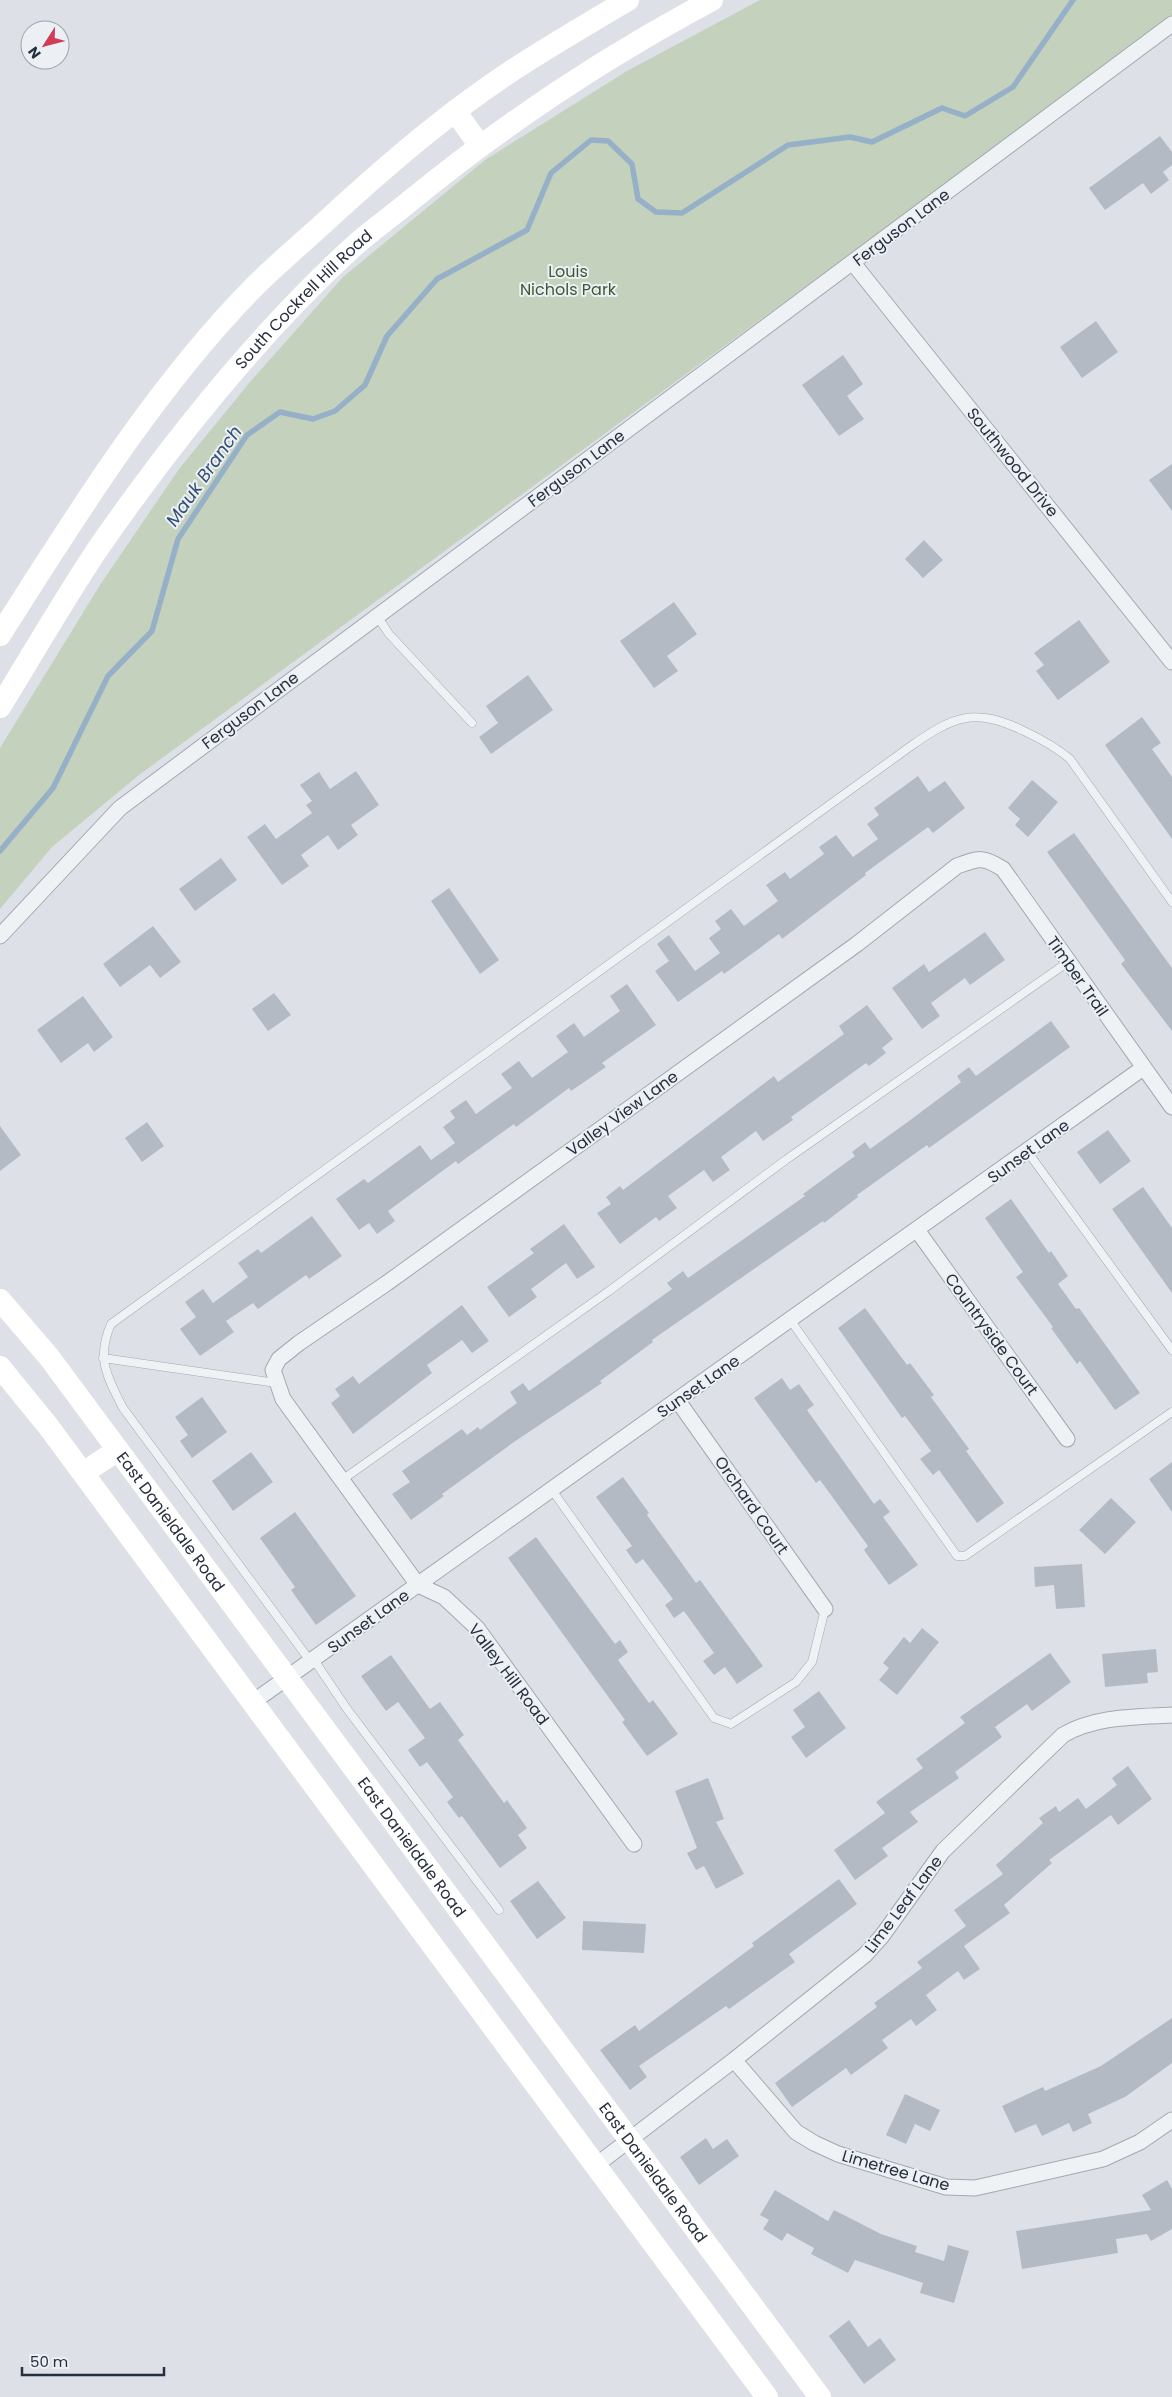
<svg xmlns="http://www.w3.org/2000/svg" width="1172" height="2397" viewBox="0 0 1172 2397" font-family="Poppins,sans-serif">
  <style>
    .green { fill: #c3d1bd }
    .lines { fill: none; stroke-linecap: round; stroke-linejoin: round }
    .stream { stroke: #96b0c8; stroke-width: 5.5 }
    .building { fill: #b4bac4 }
    .lane-casing { stroke: #a2a8b1; stroke-width: 9 }
    .street-casing { stroke: #a2a8b1; stroke-width: 17 }
    .lane { stroke: #eff2f5; stroke-width: 8 }
    .street { stroke: #eff2f5; stroke-width: 15 }
    .secondary { stroke: #fff; stroke-width: 22 }
    .labels { text-anchor: middle; stroke-width: 4; stroke-linejoin: round; paint-order: stroke }
    .street-label { font-size: 16px; fill: #262f3e; stroke: #ecf0f5 }
    .park-label { font-size: 16px; fill: #3b5a33; stroke: #ecf0f5 }
    .water-label { font-size: 18px; font-style: italic; fill: #304f72; stroke: #ecf0f5 }
  </style>
  <rect width="100%" height="100%" fill="#dde1e7"/>
  <path class="green" d="M760,0H1172V18L139,775L52,847L0,909V748L100,585L179,469L250,382L343,277L485,160L627,71Z"/>
  <g class="lines">
    <path class="stream" d="M0,851L53,788L108,676L152,631L178,539L247,435L280,412L313,419L335,411L365,385L387,336L437,279L527,230L551,173L591,140L608,141L632,164L638,199L656,212L682,213L788,145L850,137L872,142L942,108L965,116L1013,87L1073,0"/>
  </g>
  <path class="building" d="M1160,136L1172,152V165L1163,172L1169,180L1151,194L1143,183L1105,210L1089,188Z
    M1096,321L1118,352L1082,378L1060,347Z
    M843,355L863,384L847,396L864,419L839,436L802,385Z
    M1172,464V511L1149,480Z
    M924,540L943,560L923,578L905,559Z
    M674,602L697,634L667,656L678,671L654,688L620,641Z
    M1079,620L1110,662L1058,700L1036,671L1044,665L1034,653Z
    M528,675L553,710L491,754L479,737L498,723L486,706Z
    M1142,717L1161,743L1152,749L1172,777V839L1105,745Z
    M356,771L379,805L351,825L358,835L338,850L328,835L301,855L309,866L282,885L247,837L265,824L276,839L312,813L306,805L312,801L300,785L319,772L330,789Z
    M918,776L929,792L945,781L965,808L933,833L928,827L865,873L866,875L782,939L779,934L724,974L722,971L678,1002L655,971L669,961L657,944L669,935L695,971L720,953L709,938L721,929L715,921L731,909L744,926L778,901L766,885L785,872L790,879L824,854L819,847L836,835L853,857L878,839L867,824L879,815L874,808Z
    M1032,780L1058,802L1028,837L1015,825L1020,819L1008,808Z
    M1074,833L1172,968V1031L1121,964L1125,960L1047,852Z
    M221,858L237,880L195,911L179,889Z
    M449,888L499,960L480,974L431,901Z
    M153,926L181,962L160,978L150,965L120,987L103,964Z
    M985,932L1005,960L970,985L965,978L931,1003L940,1016L922,1029L892,988L924,964L929,972Z
    M627,984L656,1025L602,1063L606,1067L571,1091L569,1088L516,1127L514,1124L458,1164L456,1161L388,1211L395,1221L377,1234L369,1223L359,1230L336,1199L364,1179L368,1183L420,1145L431,1160L455,1143L443,1127L455,1118L450,1111L466,1100L476,1114L512,1088L501,1074L519,1061L532,1078L568,1052L556,1036L574,1023L584,1037L620,1011L610,996Z
    M274,993L291,1015L268,1031L252,1009Z
    M83,996L113,1037L94,1052L88,1043L61,1063L37,1030Z
    M867,1005L893,1039L882,1048L886,1053L869,1066L866,1063L791,1117L793,1120L763,1141L756,1131L721,1157L730,1170L713,1182L704,1170L668,1196L677,1208L659,1221L656,1217L620,1244L597,1213L611,1204L606,1197L620,1186L623,1190L774,1076L778,1082L844,1034L839,1026Z
    M1051,1021L1070,1047L929,1148L927,1145L857,1195L858,1197L824,1223L823,1221L652,1340L653,1342L600,1381L602,1383L514,1442L442,1494L444,1496L411,1520L392,1494L410,1482L402,1471L462,1429L467,1435L478,1427L480,1430L517,1403L510,1392L523,1383L529,1391L672,1289L667,1283L683,1271L688,1278L805,1196L803,1194L855,1156L852,1152L865,1142L870,1149L909,1121L961,1082L957,1076L969,1067L976,1076Z
    M147,1122L164,1146L142,1162L125,1138Z
    M0,1126L21,1155L0,1171Z
    M1108,1130L1131,1161L1100,1184L1077,1152Z
    M1143,1187L1172,1228V1293L1112,1209Z
    M1011,1199L1049,1253L1051,1251L1068,1276L1058,1284L1076,1309L1079,1308L1140,1393L1115,1410L1080,1361L1077,1364L1051,1328L1053,1327L1016,1277L1023,1272L985,1218Z
    M312,1216L342,1256L309,1279L306,1275L258,1309L253,1303L226,1321L234,1332L200,1356L180,1329L196,1317L185,1302L203,1289L213,1303L248,1277L238,1263L258,1249L261,1253Z
    M564,1224L595,1267L577,1279L566,1263L531,1289L537,1297L509,1317L487,1287L534,1253L530,1249Z
    M462,1305L489,1341L472,1353L462,1340L427,1365L432,1373L353,1434L331,1403L340,1396L335,1389L353,1376L359,1384Z
    M865,1308L907,1365L910,1363L934,1395L931,1397L969,1449L966,1451L1004,1503L977,1523L939,1470L933,1475L920,1459L931,1451L905,1416L902,1418L838,1328Z
    M782,1378L790,1390L799,1384L814,1405L807,1410L874,1504L880,1499L890,1512L883,1517L918,1565L889,1585L864,1550L868,1546L820,1480L816,1483L754,1398Z
    M202,1397L227,1432L192,1458L180,1441L188,1435L175,1417Z
    M251,1452L273,1482L233,1511L212,1481Z
    M1172,1462V1512L1149,1479Z
    M623,1477L649,1513L647,1515L696,1583L700,1580L763,1666L737,1684L725,1667L714,1675L703,1661L714,1653L684,1611L674,1618L665,1605L673,1599L643,1559L636,1564L626,1550L632,1546L596,1497Z
    M1111,1498L1136,1522L1105,1554L1079,1530Z
    M295,1512L356,1596L316,1625L291,1590L295,1587L260,1538Z
    M536,1537L615,1644L620,1640L628,1652L618,1660L649,1703L653,1700L678,1734L647,1756L622,1722L625,1720L508,1558Z
    M1082,1564L1085,1607L1056,1609L1054,1585L1035,1587L1034,1567Z
    M922,1628L939,1642L897,1695L879,1680L889,1668L883,1663L904,1637L910,1643Z
    M1156,1649L1158,1672L1147,1673L1148,1683L1105,1687L1102,1654Z
    M1050,1653L1071,1682L1032,1711L1027,1704L995,1727L1002,1737L955,1772L959,1778L910,1812L918,1822L882,1848L888,1856L855,1880L834,1850L885,1813L876,1802L923,1768L916,1759L965,1723L960,1717Z
    M391,1655L430,1709L440,1702L464,1735L458,1740L504,1803L507,1800L527,1828L518,1835L527,1848L500,1868L462,1816L459,1818L447,1802L453,1797L427,1762L420,1767L408,1750L425,1738L398,1702L386,1711L361,1676Z
    M819,1691L846,1728L806,1758L791,1737L805,1727L793,1710Z
    M1128,1766L1152,1799L1118,1825L1111,1815L1049,1860L1052,1863L1004,1905L1010,1913L964,1946L980,1969L964,1980L958,1971L926,1995L937,2010L916,2026L911,2019L882,2040L888,2048L851,2075L846,2068L792,2107L775,2083L877,2007L874,2003L922,1968L917,1962L966,1926L954,1910L1003,1874L996,1865L1043,1823L1039,1818L1056,1806L1059,1812L1078,1798L1086,1809L1117,1785L1112,1778Z
    M708,1778L724,1819L716,1822L744,1874L716,1889L704,1866L696,1870L687,1853L697,1848L675,1791Z
    M839,1879L857,1904L789,1954L795,1962L729,2009L726,2006L639,2066L647,2077L630,2090L600,2050L635,2025L639,2031L754,1946L752,1943Z
    M538,1881L566,1918L537,1939L510,1901Z
    M583,1921L646,1924L644,1953L582,1950Z
    M1172,2018V2063L1125,2097L1088,2114L1092,2123L1073,2132L1069,2123L1042,2136L1036,2124L1015,2133L1002,2106L1043,2087L1045,2091L1101,2066Z
    M905,2094L940,2110L930,2131L915,2124L906,2144L886,2135Z
    M706,2138L713,2149L727,2139L739,2156L699,2185L680,2157Z
    M1167,2180L1172,2189V2229L1151,2241L1147,2234L1116,2239L1118,2253L1022,2269L1016,2231L1151,2210L1142,2195Z
    M775,2190L828,2221L834,2210L881,2234L917,2246L915,2252L944,2261L948,2245L969,2251L954,2303L920,2293L923,2283L855,2260L848,2273L811,2254L814,2248L787,2233L782,2241L763,2229L769,2220L760,2215Z
    M849,2320L868,2347L880,2338L896,2360L864,2384L829,2336Z"/>
  <g class="lines">
    <defs>
      <path id="lane" d="M377,616L389,634L472,723
        M1027,1151L1172,1350
        M791,1321L957,1556H965L1172,1412
        M103,1358L276,1383
        M342,1480L609,1291L787,1159L1068,962
        M552,1490L714,1718L731,1724L796,1682L812,1662L825,1609
        M314,1660L347,1709L499,1910
        M311,1662L123,1408C107,1377 96,1358 111,1324L911,746C954,716 974,707 1024,731C1041,739 1056,747 1070,759L1172,902"/>
      <path id="street" d="M853,263L1172,662
        M0,936L120,808L1172,24
        M917,1230L1067,1439
        M678,1401L825,1609
        M253,1702L1143,1068
        M634,1844L477,1628L444,1597L418,1585L283,1399L273,1370L279,1359L299,1343L387,1283L857,944L957,866C979,858 983,856 1003,869L1172,1107
        M734,2060L796,2132L814,2143L838,2154L946,2187L975,2188L1103,2159L1140,2142L1172,2120
        M595,2166L734,2060L865,1955L882,1936L943,1851L1063,1735C1096,1716 1135,1717 1172,1715"/>
    </defs>
    <use href="#lane" class="lane-casing"/>
    <use href="#street" class="street-casing"/>
    <use href="#lane" class="lane"/>
    <use href="#street" class="street"/>
    <g class="secondary">
      <path d="M455,111L480,146"/>
      <path d="M0,635C75,517 156,386 254,287C277,264 301,244 325,222C388,164 454,107 527,61C560,40 594,20 628,0"/>
      <path id="s1" d="M0,707C32,655 63,601 97,550C171,443 258,334 354,246C372,230 392,216 410,201C504,124 605,57 712,0"/>
      <path id="s2" d="M0,1300L49,1357L820,2397"/>
      <path d="M0,1367L48,1426L767,2397"/>
      <path d="M83,1473L118,1450"/>
    </g>
  </g>
  <g class="labels">
    <g class="street-label">
      <text transform="translate(901 227) rotate(-37)" y="6">Ferguson Lane</text>
      <text dy="6" stroke="none"><textPath href="#s1" startOffset="510">South Cockrell Hill Road</textPath></text>
      <text transform="translate(1013 462) rotate(51)" y="6">Southwood Drive</text>
      <text transform="translate(576 468) rotate(-37)" y="6">Ferguson Lane</text>
      <text transform="translate(250 710) rotate(-37)" y="6">Ferguson Lane</text>
      <text transform="translate(1078 976) rotate(55)" y="6">Timber Trail</text>
      <text transform="translate(622 1113) rotate(-36)" y="6">Valley View Lane</text>
      <text transform="translate(1028 1151) rotate(-36)" y="6">Sunset Lane</text>
      <text transform="translate(992 1334) rotate(54)" y="6">Countryside Court</text>
      <text transform="translate(698 1386) rotate(-35)" y="6">Sunset Lane</text>
      <text transform="translate(752 1505) rotate(55)" y="6">Orchard Court</text>
      <text dy="6" stroke="none"><textPath href="#s2" startOffset="280">East Danieldale Road</textPath></text>
      <text transform="translate(368 1621) rotate(-36)" y="6">Sunset Lane</text>
      <text transform="translate(509 1674) rotate(53)" y="6">Valley Hill Road</text>
      <text dy="6" stroke="none"><textPath href="#s2" startOffset="685">East Danieldale Road</textPath></text>
      <text transform="translate(903 1904) rotate(-53)" y="6">Lime Leaf Lane</text>
      <text transform="translate(896 2170) rotate(16)" y="6">Limetree Lane</text>
      <text dy="6" stroke="none"><textPath href="#s2" startOffset="1090">East Danieldale Road</textPath></text>
    </g>
    <g class="park-label">
      <text x="568" y="277">Louis<tspan x="568" dy="18">Nichols Park</tspan></text>
    </g>
    <g class="water-label">
      <text transform="translate(204 476) rotate(-55)" y="6">Mauk Branch</text>
    </g>
  </g>
  <g transform="translate(45 45) rotate(234)"><circle r="24" fill="#ecf0f5" stroke="#9da3ac"/>
  <path d="M0-4L9 19L0 12L-9 19Z" fill="#d03d57"/>
  <text y="-8" font-size="14" font-weight="bold" text-anchor="middle" fill="#262f3e">N</text>
  </g>
  <path d="M22 2367v8h142v-8" fill="none" stroke="#262f3e" stroke-width="2.5"/>
  <text x="30" y="2367" font-size="15" fill="#262f3e" stroke="#ecf0f5" stroke-width="4" paint-order="stroke">50 m</text>
</svg>
